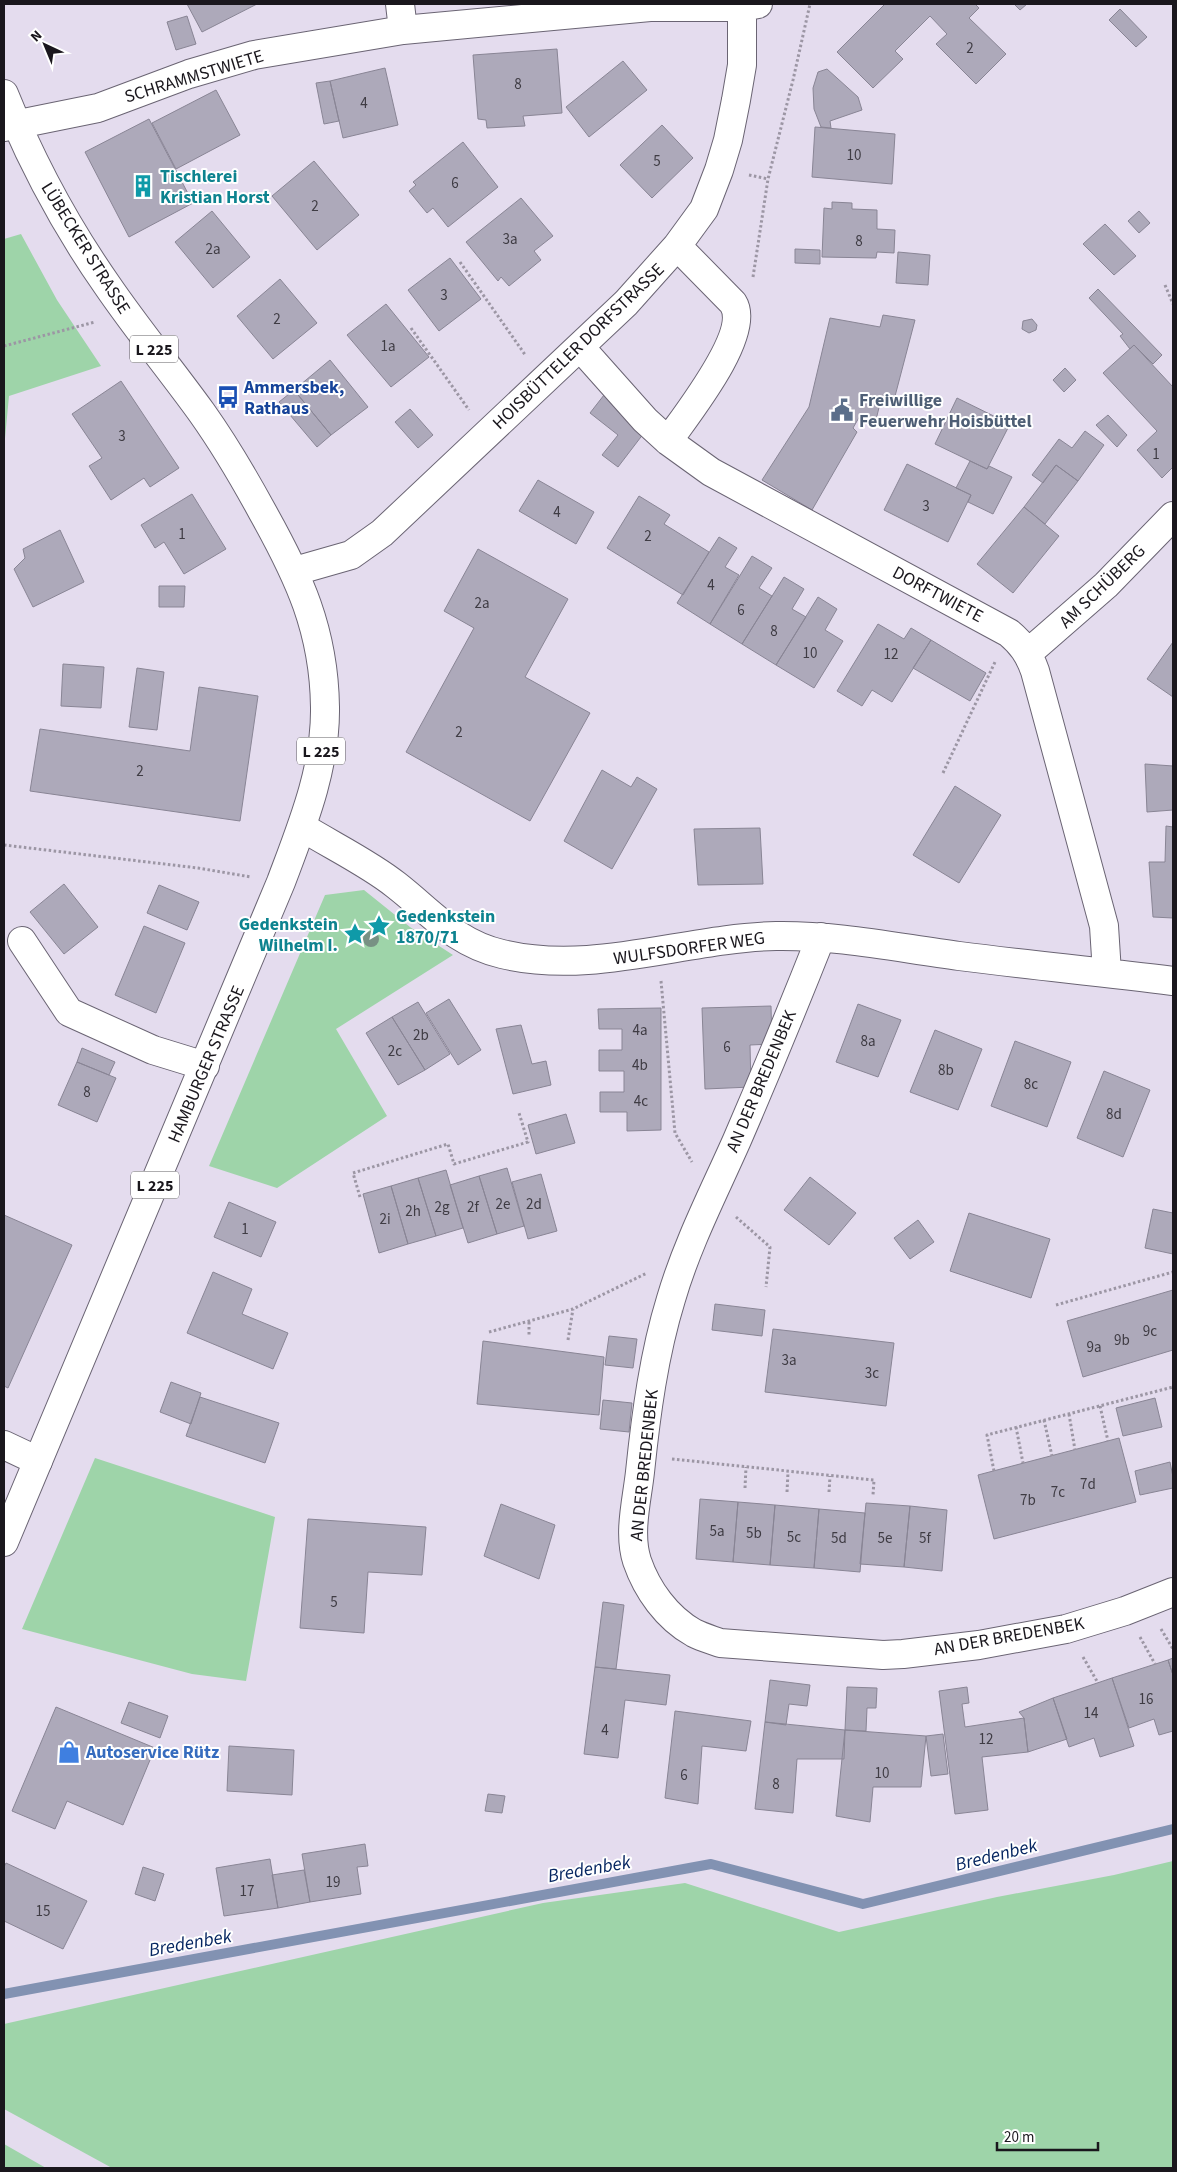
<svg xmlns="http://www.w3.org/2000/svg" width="1177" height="2172" viewBox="0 0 1177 2172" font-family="'Source Sans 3',sans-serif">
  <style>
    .green { fill: #9ed4a9 }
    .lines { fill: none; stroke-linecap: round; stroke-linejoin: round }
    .stream { stroke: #8292b2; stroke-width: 10 }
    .building { fill: #ada9ba; stroke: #898595 }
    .minor-casing { stroke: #6a6473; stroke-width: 30 }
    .major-casing { stroke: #6a6473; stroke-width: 30 }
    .path { stroke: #9c96a4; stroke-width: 3; stroke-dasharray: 2.5 2.5; stroke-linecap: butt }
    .minor { stroke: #fff; stroke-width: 28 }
    .major { stroke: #fff; stroke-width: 28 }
    .tree { fill: #789184 }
    .labels { text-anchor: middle; stroke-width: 4; stroke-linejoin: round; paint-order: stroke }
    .number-label { font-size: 15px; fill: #3f3c44 }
    .shield { fill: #fff; stroke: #5f5d61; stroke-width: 1 }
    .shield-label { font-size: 16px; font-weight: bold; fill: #1a171d }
    .street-label { font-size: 18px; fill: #1a171d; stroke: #fff }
    .culture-label { font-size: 18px; font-weight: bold; fill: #0d838f; stroke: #fff; text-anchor: start }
    .transit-label { font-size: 18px; font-weight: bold; fill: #164399; stroke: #fff; text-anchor: start }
    .service-label { font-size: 18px; font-weight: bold; fill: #4e5e75; stroke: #fff; text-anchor: start }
    .shop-label { font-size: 18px; font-weight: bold; fill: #366cbe; stroke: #fff; text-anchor: start }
    .water-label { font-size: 19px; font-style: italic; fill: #062661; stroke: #fff }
  </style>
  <rect width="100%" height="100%" fill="#e4dcee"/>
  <path class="green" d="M21,234L57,300L101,366L9,396L4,449V239Z
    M364,890L410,927L453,955L336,1029L387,1116L277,1188L209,1166L325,895Z
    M95,1458L275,1517L246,1681L192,1674L22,1629Z
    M1173,1861V2168H112L4,2109V2024L543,1903L685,1883L839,1932L997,1897L1114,1875Z
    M4,2144L46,2168H4Z"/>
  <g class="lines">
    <path class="stream" d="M4,1994L711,1864L863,1904L1173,1829"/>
  </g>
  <path class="building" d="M187,4H257L202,32Z
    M885,4H975L979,8L969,18L1006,54L976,84L936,44L947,34L930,16L895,51L903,59L873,88L837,52Z
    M1014,4H1027L1020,10Z
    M1120,9L1147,37L1136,47L1109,20Z
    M187,16L196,44L176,50L167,22Z
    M557,49L562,113L523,116L525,126L487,128L486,120L478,119L473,55Z
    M623,61L647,90L589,137L566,107Z
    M385,68L398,125L343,138L330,81Z
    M827,69L858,97L862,110L830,121L831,128L821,127L814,109L813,88L818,72Z
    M330,81L339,121L324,124L316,83Z
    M216,90L240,135L176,169L152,123Z
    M149,119L193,203L129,237L85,152Z
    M662,125L693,158L652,198L620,165Z
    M815,127L895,134L892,184L812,177Z
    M463,142L498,187L448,227L433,208L427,213L409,191L416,185L413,182Z
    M314,161L359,215L317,250L272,196Z
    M521,198L553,236L534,251L541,260L509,286L501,277L498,281L466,242Z
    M832,202L852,203V209L877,210V229L895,230L894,253L877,252L876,258L822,257L824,208L832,209Z
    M212,211L250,257L213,288L175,242Z
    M1139,211L1150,223L1139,233L1128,221Z
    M1105,224L1136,256L1114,275L1083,244Z
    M795,249L820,250V264L795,263Z
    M898,252L930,255L928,285L896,283Z
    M450,258L481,299L439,331L408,290Z
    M280,279L317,323L273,359L237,316Z
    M1098,289L1162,355L1153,364L1134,345L1130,349L1120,336L1123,334L1089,298Z
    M386,304L429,357L391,387L347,335Z
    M883,315L915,320L894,400L882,395L876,420L861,414L853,428L857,432L812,510L762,480L809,407L830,318L880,327Z
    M1032,319L1037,325L1036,330L1029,333L1022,329L1023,321Z
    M1134,345L1173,387V467L1162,478L1137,450L1157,431L1103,373Z
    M330,360L368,407L331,435L294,390Z
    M1065,368L1076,380L1064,392L1053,380Z
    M121,381L179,468L150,487L144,478L111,500L89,466L102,458L72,414Z
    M294,390L331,435L317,447L279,402Z
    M604,395L647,429L618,467L602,455L618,435L590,413Z
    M957,398L1010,424L987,469L935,444Z
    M410,409L433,435L418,448L395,422Z
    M1108,415L1127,435L1117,447L1096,425Z
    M1085,431L1104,445L1078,481L1056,465L1043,483L1032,475L1059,439L1072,448Z
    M970,461L987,469L989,466L1012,477L993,514L968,502L971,495L956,488Z
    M907,464L971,495L948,542L884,510Z
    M1056,465L1078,481L1045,524L1024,507Z
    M538,480L594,512L576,544L519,511Z
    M192,494L226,549L184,574L164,542L155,548L141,525Z
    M639,496L670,515L664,524L709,552L683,595L607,548Z
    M1024,507L1059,536L1013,593L977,564Z
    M60,530L84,582L33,607L14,569L25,558L23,549Z
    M719,537L737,548L725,567L739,575L710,624L677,603Z
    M478,549L568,599L525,677L590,713L530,821L406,752L474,628L444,611Z
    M752,556L772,568L759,588L772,596L742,644L710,624Z
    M784,577L804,589L792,609L806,617L776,665L742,644Z
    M159,586H185L184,607H159Z
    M818,597L837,609L825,630L843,641L814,688L776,665Z
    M878,624L904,639L911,628L931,640L892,702L872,690L862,706L837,691Z
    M931,640L986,673L970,701L913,668Z
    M1173,642V697L1147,679Z
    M63,664L104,667L101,708L61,706Z
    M137,668L164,672L157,730L129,727Z
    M199,687L258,696L240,821L30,791L40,729L190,751Z
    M1145,764L1173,766V810L1147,812Z
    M602,770L631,787L637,777L657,789L612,869L564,841Z
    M955,786L1001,815L959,883L913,855Z
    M1166,826L1173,827V918L1153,917L1149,862H1165Z
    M760,828L763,884L698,885L694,829Z
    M64,884L98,927L64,954L30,912Z
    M159,885L199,902L187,930L147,913Z
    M144,926L185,943L156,1013L115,995Z
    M449,999L481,1050L458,1065L426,1013Z
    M418,1002L450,1054L425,1070L392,1017Z
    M858,1004L901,1020L878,1077L836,1062Z
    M771,1006L772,1044L750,1045L751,1087L705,1089L702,1008Z
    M661,1008V1130L627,1131V1112H600V1092H624V1071H599V1050H622V1029H599L598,1009Z
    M392,1017L425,1070L398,1085L366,1033Z
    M521,1025L532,1064L546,1061L551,1085L513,1094L496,1029Z
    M935,1030L982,1049L958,1110L910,1092Z
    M1015,1041L1071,1062L1047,1127L991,1106Z
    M82,1048L115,1062L109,1075L77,1062Z
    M77,1062L116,1078L97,1122L58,1105Z
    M1104,1071L1150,1090L1123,1157L1077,1138Z
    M566,1114L575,1143L536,1154L528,1125Z
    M507,1168L524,1226L497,1234L479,1176Z
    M446,1170L463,1228L436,1236L418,1178Z
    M541,1174L557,1231L528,1239L512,1182Z
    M479,1176L497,1234L468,1243L450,1185Z
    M810,1177L856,1213L829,1245L784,1210Z
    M418,1178L436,1236L408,1244L391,1186Z
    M391,1186L408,1244L379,1253L363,1194Z
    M229,1202L276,1222L261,1257L214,1237Z
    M1153,1209L1173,1213V1254L1145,1248Z
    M969,1213L1050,1239L1031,1298L950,1271Z
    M4,1215L72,1245L8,1388L4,1386Z
    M918,1220L934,1242L910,1259L894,1238Z
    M213,1272L252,1289L242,1314L288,1333L273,1369L187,1333Z
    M1173,1290V1350L1083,1377L1067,1321Z
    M715,1304L765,1310L762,1336L712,1330Z
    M773,1329L894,1343L886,1406L765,1392Z
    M609,1336L637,1339L633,1368L605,1365Z
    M483,1341L604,1357L599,1415L477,1404Z
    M171,1382L201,1393L191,1424L160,1412Z
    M200,1397L279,1423L265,1463L186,1436Z
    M1155,1398L1162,1427L1123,1436L1116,1408Z
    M603,1400L632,1403L629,1432L600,1429Z
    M1119,1438L1136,1502L994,1539L978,1475Z
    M1170,1462L1173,1477V1488L1140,1495L1135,1471Z
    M700,1499L738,1502L733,1562L696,1559Z
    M738,1502L775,1505L770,1565L733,1562Z
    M866,1503L910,1506L904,1567L860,1564Z
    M501,1504L555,1525L539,1579L484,1556Z
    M775,1505L819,1509L814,1568L770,1565Z
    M910,1506L947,1510L942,1571L904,1567Z
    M819,1509L865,1513L860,1572L814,1568Z
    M308,1519L426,1527L422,1575L368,1572L364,1633L300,1628Z
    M603,1602L624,1605L616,1669L595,1667Z
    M1173,1658V1675L1168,1660Z
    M1168,1660L1173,1675V1731L1159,1735L1154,1719L1129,1728L1112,1678Z
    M595,1667L670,1675L666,1705L625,1700L618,1758L584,1754Z
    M1112,1678L1134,1746L1100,1757L1094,1738L1069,1747L1053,1698Z
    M770,1680L810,1685L807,1706L789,1704L786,1725L765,1722Z
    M847,1687L877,1688L876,1708H867L866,1731L845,1730Z
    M967,1687L969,1703L962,1704L965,1727L1024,1718L1028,1752L982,1757L988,1810L955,1814L939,1691Z
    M1053,1698L1067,1739L1028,1752L1024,1718L1019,1712Z
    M129,1702L168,1716L160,1738L121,1723Z
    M56,1707L155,1748L123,1825L67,1801L55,1829L12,1811Z
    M675,1711L751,1721L746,1751L702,1746L698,1804L665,1798Z
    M765,1722L845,1730L844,1759H797L793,1813L755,1809Z
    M845,1730L926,1736L921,1787H873L870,1822L836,1816Z
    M943,1734L948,1774L931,1776L926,1736Z
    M229,1746L294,1750L292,1795L227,1791Z
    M488,1794L505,1796L502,1813L485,1811Z
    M365,1844L368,1866L357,1867L361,1894L310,1902L302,1854Z
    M270,1859L278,1908L224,1916L216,1868Z
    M6,1863L87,1901L63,1949L4,1921V1867Z
    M143,1867L164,1874L155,1901L135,1894Z
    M304,1870L310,1902L278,1908L272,1875Z"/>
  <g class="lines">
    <defs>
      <path id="minor" d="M400,4L403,30
        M4,127L98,108L189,74L254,55L403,30L650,7H742L758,4
        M580,347L645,420L668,441L711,472L1009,633C1022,644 1029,654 1035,671L1104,926L1107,973
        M668,441C687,414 752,333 733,303L677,246
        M295,571L351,555L382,533L626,303L677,246L704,209L719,170L728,140L736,100L742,65V4
        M1028,653L1106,585L1173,516
        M302,827C331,845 370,864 396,885C432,913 455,943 502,954C593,976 685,938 776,936C838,935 898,948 959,956C1030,965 1102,972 1173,981
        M821,937C794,1005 766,1073 737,1140C714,1192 687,1244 671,1299C654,1354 646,1414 640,1472C637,1500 628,1533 637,1561C647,1590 667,1618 694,1633C702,1637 712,1640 720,1643L883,1655L903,1654L979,1645L1066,1629L1125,1611L1173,1592
        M22,941L69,1012L153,1050L205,1066
        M4,1445L38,1461"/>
      <path id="major" d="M4,94C31,161 65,225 107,285C137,329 171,370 202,413C224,444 244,478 262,511C299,577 324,630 325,707C326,768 302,826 281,882L4,1542"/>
    </defs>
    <use href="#minor" class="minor-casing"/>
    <use href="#major" class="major-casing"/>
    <path class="path" d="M749,175L768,179
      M460,262L526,356
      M753,277L768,179L793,80L810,4
      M1165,285L1173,304
      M411,328L469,410
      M4,346L95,322
      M943,773L995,662
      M4,845L198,868L251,877
      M661,981L675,1133L692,1162
      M360,1197L353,1173L448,1144L454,1164L528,1142L519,1113
      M736,1217L770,1247L766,1287
      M1056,1305L1173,1272
      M529,1322V1336
      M489,1332L573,1309L647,1273
      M568,1340L573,1309
      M1100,1406L1108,1441
      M1069,1414L1075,1450
      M1044,1420L1052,1456
      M1016,1427L1023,1463
      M672,1459L874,1480L873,1495
      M994,1471L987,1435L1173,1387
      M745,1488L746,1467
      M787,1492L788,1472
      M829,1492L830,1476
      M1161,1629L1173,1649
      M1140,1637L1155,1664
      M1083,1657L1098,1683"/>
    <use href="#minor" class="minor"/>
    <use href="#major" class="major"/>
  </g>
  <circle class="tree" cx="371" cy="939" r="8"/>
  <defs>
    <symbol id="building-bare" viewBox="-9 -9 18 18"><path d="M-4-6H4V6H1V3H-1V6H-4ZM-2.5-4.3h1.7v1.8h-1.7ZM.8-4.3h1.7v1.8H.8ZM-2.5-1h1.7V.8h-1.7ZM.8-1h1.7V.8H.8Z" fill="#0f9aa8" stroke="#fff" stroke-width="2.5" paint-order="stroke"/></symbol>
    <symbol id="bus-bare" viewBox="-9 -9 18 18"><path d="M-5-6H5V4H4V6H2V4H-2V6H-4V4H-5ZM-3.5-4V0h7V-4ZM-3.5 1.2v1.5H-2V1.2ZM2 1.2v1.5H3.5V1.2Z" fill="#1a4fb4" stroke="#fff" stroke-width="2.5" paint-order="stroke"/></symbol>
    <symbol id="civic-bare" viewBox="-9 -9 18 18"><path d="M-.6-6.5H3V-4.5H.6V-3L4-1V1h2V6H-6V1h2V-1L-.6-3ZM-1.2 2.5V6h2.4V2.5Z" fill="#5c6f8a" stroke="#fff" stroke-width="2.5" paint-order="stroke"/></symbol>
    <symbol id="sight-bare" viewBox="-9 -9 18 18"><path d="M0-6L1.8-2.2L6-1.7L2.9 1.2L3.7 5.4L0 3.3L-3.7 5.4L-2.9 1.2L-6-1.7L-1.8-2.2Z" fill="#0f9aa8" stroke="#fff" stroke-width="2.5" paint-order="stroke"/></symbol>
    <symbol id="shop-bare" viewBox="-9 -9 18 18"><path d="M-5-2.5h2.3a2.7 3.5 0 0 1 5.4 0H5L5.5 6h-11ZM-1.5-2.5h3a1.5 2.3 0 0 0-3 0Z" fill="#3f7fe0" stroke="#fff" stroke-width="2.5" paint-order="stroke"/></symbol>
  </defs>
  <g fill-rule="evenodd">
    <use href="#building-bare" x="127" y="170" width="32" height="32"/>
    <use href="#bus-bare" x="212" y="381" width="32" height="32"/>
    <use href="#civic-bare" x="826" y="394" width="32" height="32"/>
    <use href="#sight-bare" x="363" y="910" width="32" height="32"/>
    <use href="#sight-bare" x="339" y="918" width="32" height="32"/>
    <use href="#shop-bare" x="53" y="1736" width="32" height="32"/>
  </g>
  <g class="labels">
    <g class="number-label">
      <text x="970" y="53">2</text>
      <text x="518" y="89">8</text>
      <text x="364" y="108">4</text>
      <text x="854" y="160">10</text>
      <text x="657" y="166">5</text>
      <text x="455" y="188">6</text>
      <text x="315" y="211">2</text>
      <text x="510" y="244">3a</text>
      <text x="859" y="246">8</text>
      <text x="213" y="254">2a</text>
      <text x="444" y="300">3</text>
      <text x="277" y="324">2</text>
      <text x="388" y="351">1a</text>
      <text x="122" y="441">3</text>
      <text x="1156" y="459">1</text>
      <text x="926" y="511">3</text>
      <text x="557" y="517">4</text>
      <text x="182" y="539">1</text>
      <text x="648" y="541">2</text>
      <text x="711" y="590">4</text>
      <text x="482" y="608">2a</text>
      <text x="741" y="615">6</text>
      <text x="774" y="636">8</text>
      <text x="810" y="658">10</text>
      <text x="891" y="659">12</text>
      <text x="459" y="737">2</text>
      <text x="140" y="776">2</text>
      <text x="640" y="1035">4a</text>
      <text x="421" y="1040">2b</text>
      <text x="868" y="1046">8a</text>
      <text x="727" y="1052">6</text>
      <text x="395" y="1056">2c</text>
      <text x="640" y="1070">4b</text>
      <text x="946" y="1075">8b</text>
      <text x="1031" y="1089">8c</text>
      <text x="87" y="1097">8</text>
      <text x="641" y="1106">4c</text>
      <text x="1114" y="1119">8d</text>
      <text x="503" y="1209">2e</text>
      <text x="534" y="1209">2d</text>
      <text x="442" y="1212">2g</text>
      <text x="473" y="1212">2f</text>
      <text x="413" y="1216">2h</text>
      <text x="385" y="1224">2i</text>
      <text x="245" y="1234">1</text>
      <text x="1150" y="1336">9c</text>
      <text x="1122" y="1345">9b</text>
      <text x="1094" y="1352">9a</text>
      <text x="789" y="1365">3a</text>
      <text x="872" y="1378">3c</text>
      <text x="1088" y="1489">7d</text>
      <text x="1058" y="1497">7c</text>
      <text x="1028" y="1505">7b</text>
      <text x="717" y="1536">5a</text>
      <text x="754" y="1538">5b</text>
      <text x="794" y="1542">5c</text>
      <text x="839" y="1543">5d</text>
      <text x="885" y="1543">5e</text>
      <text x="925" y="1543">5f</text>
      <text x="334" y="1607">5</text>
      <text x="1146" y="1704">16</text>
      <text x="1091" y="1718">14</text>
      <text x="605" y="1735">4</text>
      <text x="986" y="1744">12</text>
      <text x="882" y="1778">10</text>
      <text x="684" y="1780">6</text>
      <text x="776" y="1789">8</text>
      <text x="333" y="1887">19</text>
      <text x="247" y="1896">17</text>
      <text x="43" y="1916">15</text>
    </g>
    <g class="shield">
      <rect x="130" y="335.5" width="48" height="27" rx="4"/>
      <rect x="297" y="737.5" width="48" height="27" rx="4"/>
      <rect x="131" y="1171.5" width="48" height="27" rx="4"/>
    </g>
    <g class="shield-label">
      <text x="154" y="355">L 225</text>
      <text x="321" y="757">L 225</text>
      <text x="155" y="1191">L 225</text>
    </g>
    <g class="street-label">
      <text transform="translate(194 76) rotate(-17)" y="6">SCHRAMMSTWIETE</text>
      <text transform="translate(86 248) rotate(58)" y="6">LÜBECKER STRASSE</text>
      <text transform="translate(578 346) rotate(-44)" y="6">HOISBÜTTELER DORFSTRASSE</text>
      <text transform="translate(1102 586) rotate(-44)" y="6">AM SCHÜBERG</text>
      <text transform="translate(938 594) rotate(28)" y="6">DORFTWIETE</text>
      <text transform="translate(689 948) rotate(-8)" y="6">WULFSDORFER WEG</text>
      <text transform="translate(206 1064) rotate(-67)" y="6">HAMBURGER STRASSE</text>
      <text transform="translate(761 1081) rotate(-67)" y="6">AN DER BREDENBEK</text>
      <text transform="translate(644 1465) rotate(-84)" y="6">AN DER BREDENBEK</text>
      <text transform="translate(1009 1636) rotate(-10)" y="6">AN DER BREDENBEK</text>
    </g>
    <g class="culture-label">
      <text x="160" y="182">Tischlerei<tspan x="160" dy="21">Kristian Horst</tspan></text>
      <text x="396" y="922">Gedenkstein<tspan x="396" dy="21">1870/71</tspan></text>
      <text x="338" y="930" text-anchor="end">Gedenkstein<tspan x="338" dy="21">Wilhelm I.</tspan></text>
    </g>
    <g class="transit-label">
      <text x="244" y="393">Ammersbek,<tspan x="244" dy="21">Rathaus</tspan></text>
    </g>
    <g class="service-label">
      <text x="859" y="406">Freiwillige<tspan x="859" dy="21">Feuerwehr Hoisbüttel</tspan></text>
    </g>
    <g class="shop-label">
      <text x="86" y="1758">Autoservice Rütz</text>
    </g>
    <g class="water-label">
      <text transform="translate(996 1854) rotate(-14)" y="7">Bredenbek</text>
      <text transform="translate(589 1868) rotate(-10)" y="7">Bredenbek</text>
      <text transform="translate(190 1942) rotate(-10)" y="7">Bredenbek</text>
    </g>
  </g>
  <rect width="1177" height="2172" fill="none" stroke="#1a171d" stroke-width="10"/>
  <g transform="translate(45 45) rotate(316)" stroke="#ffffff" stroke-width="4" paint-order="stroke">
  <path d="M0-4L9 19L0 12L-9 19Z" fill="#1a171d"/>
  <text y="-8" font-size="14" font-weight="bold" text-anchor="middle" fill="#1a171d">N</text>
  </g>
  <path d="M997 2142v8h101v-8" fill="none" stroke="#1a171d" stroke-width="2.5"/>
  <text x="1004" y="2142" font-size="15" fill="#1a171d" stroke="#ffffff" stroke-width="4" paint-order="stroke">20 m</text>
</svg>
